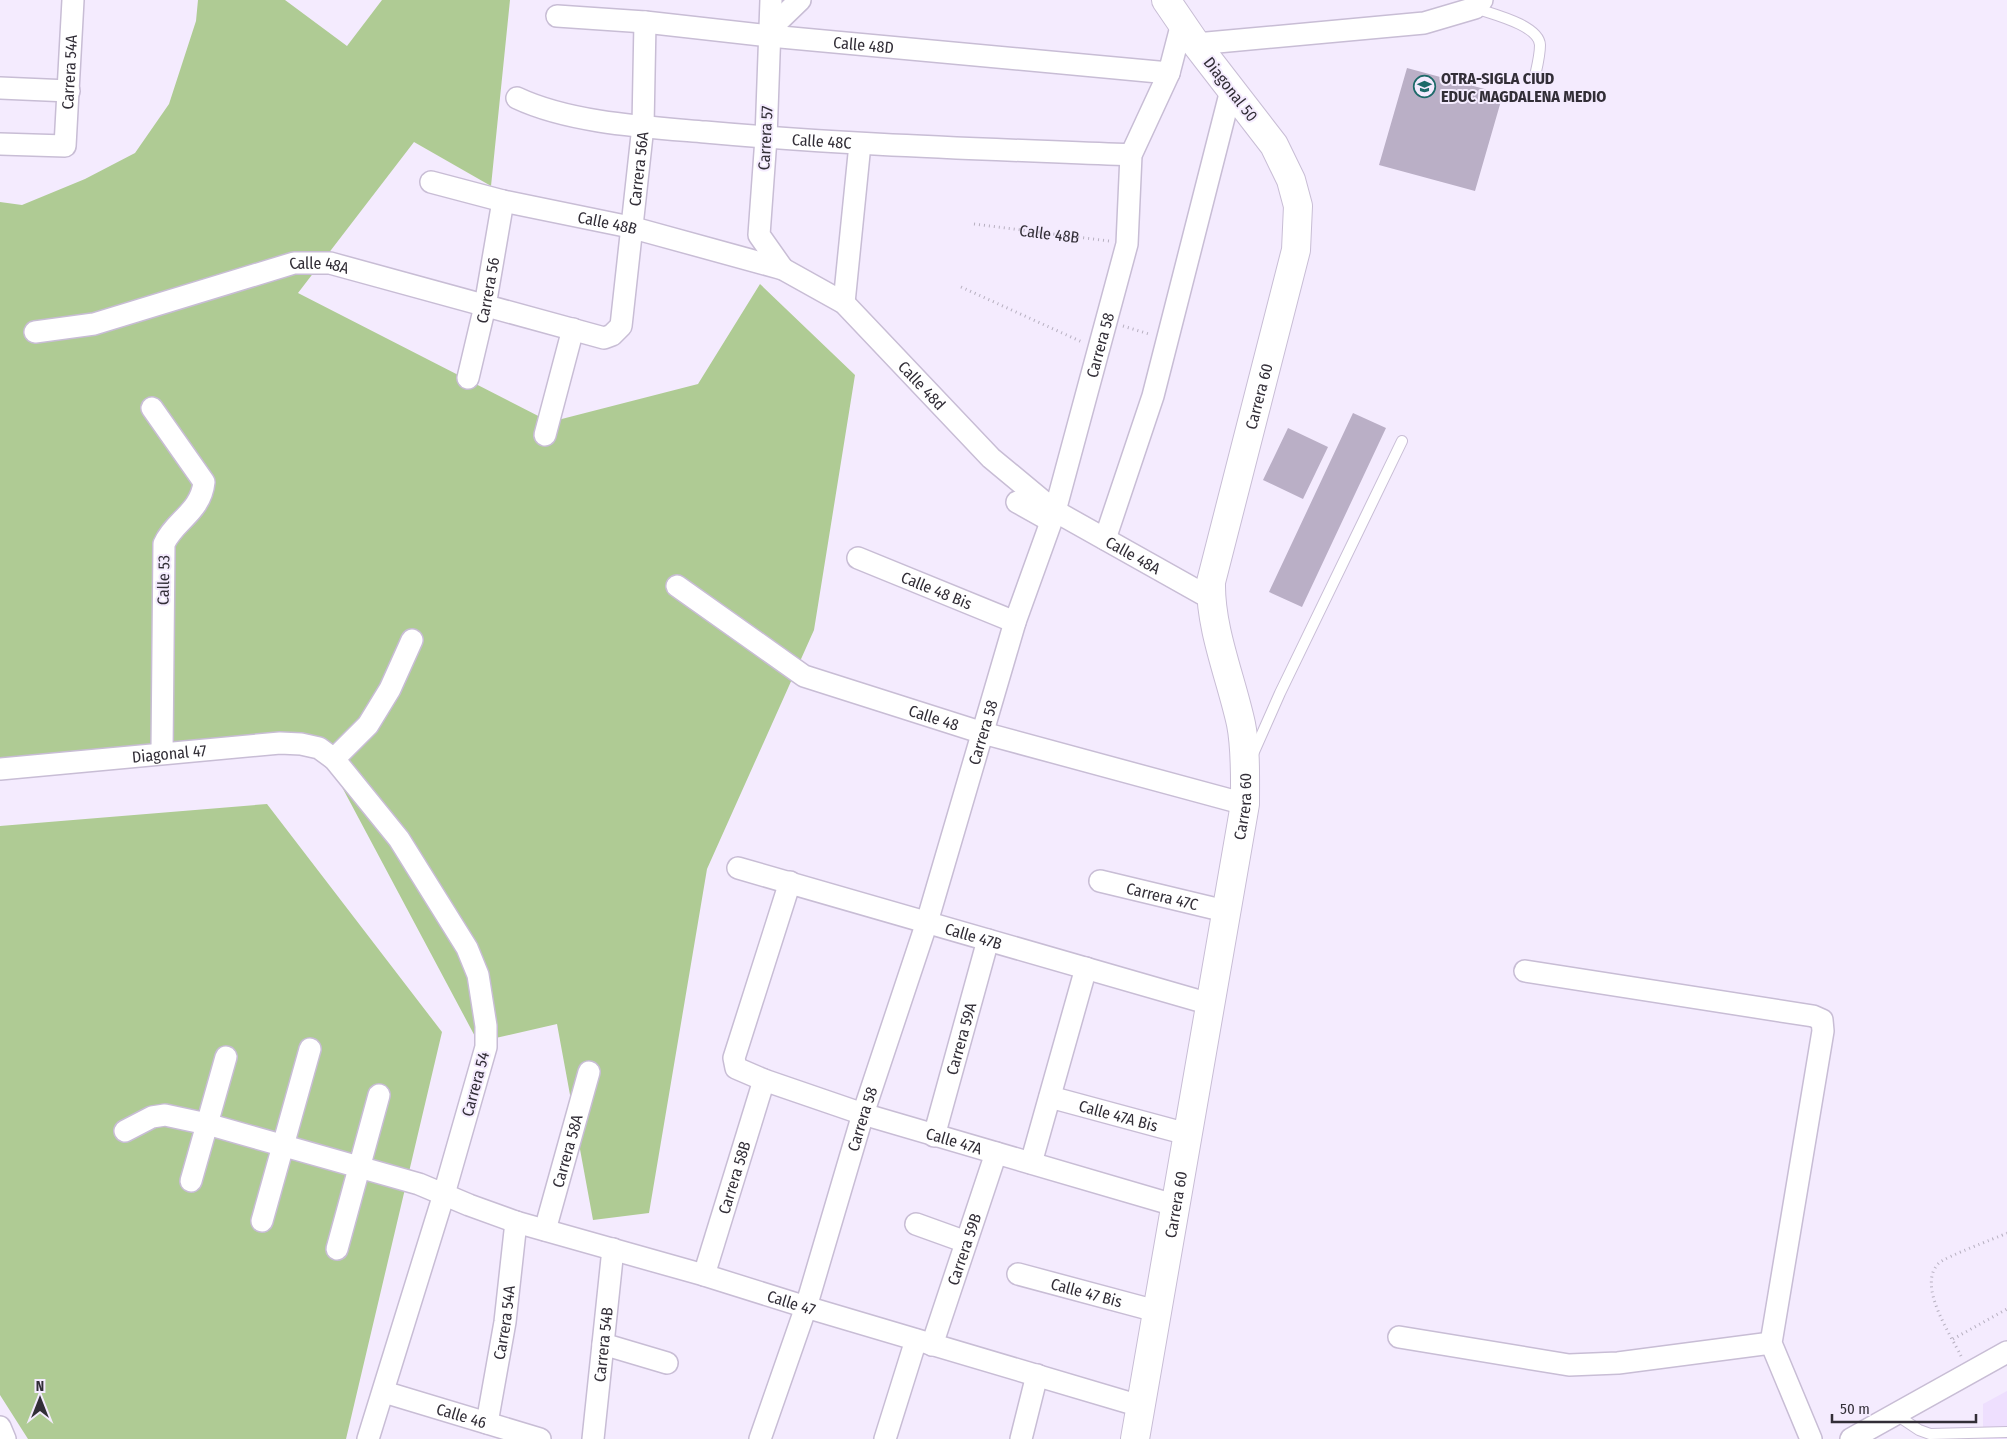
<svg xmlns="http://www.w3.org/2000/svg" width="2007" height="1439" viewBox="0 0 2007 1439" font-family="'Fira Sans Condensed',sans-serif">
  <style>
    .built { fill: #eedffe }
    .green { fill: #afcb94 }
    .building { fill: #baafc6 }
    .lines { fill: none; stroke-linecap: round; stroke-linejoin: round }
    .lane-casing { stroke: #c8bdd5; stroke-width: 12 }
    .street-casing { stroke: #c8bdd5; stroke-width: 24 }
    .secondary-casing { stroke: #c8bdd5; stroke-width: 30 }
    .path { stroke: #b7b0c0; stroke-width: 3; stroke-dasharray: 1 4; stroke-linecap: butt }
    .lane { stroke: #fff; stroke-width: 10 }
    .street { stroke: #fff; stroke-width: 21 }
    .secondary { stroke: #fff; stroke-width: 28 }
    .labels { text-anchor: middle; stroke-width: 4; stroke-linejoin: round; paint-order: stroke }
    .street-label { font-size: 16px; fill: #322e37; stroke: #f4ebfe }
    .poi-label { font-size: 16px; font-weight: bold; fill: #322e37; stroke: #f4ebfe; text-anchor: start }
  </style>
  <rect width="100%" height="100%" fill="#f4ebfe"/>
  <path class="built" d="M2007,1391V1439H1983V1404Z"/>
  <path class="green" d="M198,0H285L347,46L382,0H510L491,186L414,142L298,293L550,422L698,384L760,284L855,375L814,630L707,869L649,1213L593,1220L557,1024L478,1042L318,742L0,766V202L22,205L85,179L135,153L169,104L196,21Z
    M267,804L442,1032L346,1439H28L0,1395V826Z"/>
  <path class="building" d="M1407,68L1503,94L1475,191L1379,165Z
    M1353,413L1386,428L1302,607L1269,592Z
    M1288,428L1328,447L1303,499L1263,480Z"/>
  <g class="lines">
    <defs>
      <path id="lane" d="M1475,8C1492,14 1539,25 1540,45C1540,55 1537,67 1535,76
        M1253,754L1280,693L1402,441
        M1895,1414L1919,1430L1930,1434L2007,1432"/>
      <g id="street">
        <path d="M771,0L766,138L759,235L783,269"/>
        <path id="s2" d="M557,16L645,22L770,36L1169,73"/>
        <path d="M770,29L800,0"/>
        <path d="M1196,44L1424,23L1475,8L1482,0"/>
        <path d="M0,88L69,91"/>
        <path id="s3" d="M517,98C570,123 646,127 705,132C847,145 989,149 1131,155"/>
        <path id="s4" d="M0,144L65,146L73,0"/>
        <path id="s5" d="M431,182L503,201L630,227L783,269L844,303L991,458L1055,511L1210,598"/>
        <path d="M844,303L860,144"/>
        <path id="s6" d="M35,332L94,324L294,263H330L604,338L612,335L621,326L643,126L645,22"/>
        <path id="s7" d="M468,378L485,306L503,201"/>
        <path d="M152,408L204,482C201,512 174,521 164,544L162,752"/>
        <path d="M545,435L573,329"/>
        <path d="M1017,502L1051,521"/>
        <path d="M1105,539L1153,396L1231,90"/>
        <path id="s8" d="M858,558L1015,622"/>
        <path id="s9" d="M677,586L804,676L983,733L1245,804"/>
        <path d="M334,759L368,725L390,689L412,640"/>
        <path id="s10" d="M0,769L280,743L301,744L319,748L334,759L399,839L467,948L478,975L486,1026V1047L444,1194L368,1439"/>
        <path id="s11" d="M738,868L1210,1004"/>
        <path id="s12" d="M1100,881L1225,911"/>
        <path id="s13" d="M790,882L734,1058L736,1068L764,1080L863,1114L1174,1205"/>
        <path d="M1525,971L1813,1016L1822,1020L1823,1031L1771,1343L1811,1439"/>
        <path id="s14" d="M1050,1097L1187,1134"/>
        <path id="s15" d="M125,1131L152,1117L165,1115L207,1124L419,1184L469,1205L516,1222L704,1275L806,1307L1140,1406"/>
        <path id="s16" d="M934,1136L988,940"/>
        <path d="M1031,1163L1086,968"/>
        <path d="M191,1181L226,1057"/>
        <path d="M262,1221L310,1049"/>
        <path d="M916,1224L966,1242"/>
        <path id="s17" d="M545,1230L589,1072"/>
        <path d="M337,1249L379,1095"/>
        <path id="s18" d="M1018,1274L1156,1311"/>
        <path id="s19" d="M704,1275L764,1080"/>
        <path d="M1399,1337L1569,1365L1618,1363L1771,1343"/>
        <path d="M603,1344L667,1363"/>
        <path id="s20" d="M932,1345L996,1153"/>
        <path id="s21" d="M384,1392L540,1439"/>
        <path id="s22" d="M487,1423L505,1322L516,1222"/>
        <path d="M0,1427L5,1439"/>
        <path id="s23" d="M593,1439L613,1249"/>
        <path id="s24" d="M760,1439L806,1307L863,1114L927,922L1015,622L1055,511L1127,244L1131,155L1169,73L1182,23"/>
        <path d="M885,1439L916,1340"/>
        <path d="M1021,1439L1037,1375"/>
        <path d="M1851,1439L2007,1352"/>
      </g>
      <g id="secondary">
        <path id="s25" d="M1135,1439L1245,804C1245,778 1246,749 1241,724C1231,678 1210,629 1211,582L1296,250L1298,206L1291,180L1274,145L1196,44L1166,0"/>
      </g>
    </defs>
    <use href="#lane" class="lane-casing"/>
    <use href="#street" class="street-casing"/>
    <use href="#secondary" class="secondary-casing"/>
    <g class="path">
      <path id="s1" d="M974,224L1109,241"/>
      <path d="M961,287L1082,342"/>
      <path d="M1123,326L1149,334"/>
      <path d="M1953,1339L2007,1309"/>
      <path d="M1961,1356C1951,1335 1916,1285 1939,1263C1947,1256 1994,1239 2007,1233"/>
    </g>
    <use href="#lane" class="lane"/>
    <use href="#street" class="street"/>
    <use href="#secondary" class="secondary"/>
  </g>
  <defs>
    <symbol id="school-ring" viewBox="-11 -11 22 22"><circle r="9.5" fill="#f4ebfe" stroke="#1d6a69" stroke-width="1.5"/><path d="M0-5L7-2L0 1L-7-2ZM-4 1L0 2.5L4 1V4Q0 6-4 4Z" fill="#1d6a69"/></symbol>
  </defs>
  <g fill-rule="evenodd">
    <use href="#school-ring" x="1412" y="74" width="25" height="25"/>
  </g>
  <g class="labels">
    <g class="street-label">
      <text dy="6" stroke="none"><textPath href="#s2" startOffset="308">Calle 48D</textPath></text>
      <text dy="6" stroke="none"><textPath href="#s4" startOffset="139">Carrera 54A</textPath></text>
      <text transform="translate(1231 89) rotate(52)" y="6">Diagonal 50</text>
      <text transform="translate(765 138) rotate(-87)" y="6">Carrera 57</text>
      <text dy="6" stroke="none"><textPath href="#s3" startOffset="309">Calle 48C</textPath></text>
      <text dy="6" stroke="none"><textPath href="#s6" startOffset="768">Carrera 56A</textPath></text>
      <text dy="6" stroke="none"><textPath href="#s5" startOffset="181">Calle 48B</textPath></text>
      <text dy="6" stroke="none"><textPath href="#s1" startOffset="76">Calle 48B</textPath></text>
      <text dy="6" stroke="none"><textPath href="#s6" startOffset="294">Calle 48A</textPath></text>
      <text dy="6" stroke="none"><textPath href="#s7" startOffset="90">Carrera 56</textPath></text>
      <text dy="6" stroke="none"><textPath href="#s24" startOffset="1146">Carrera 58</textPath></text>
      <text dy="6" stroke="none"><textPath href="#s5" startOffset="546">Calle 48d</textPath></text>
      <text dy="6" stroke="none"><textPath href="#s25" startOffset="1062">Carrera 60</textPath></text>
      <text dy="6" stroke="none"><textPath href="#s5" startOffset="819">Calle 48A</textPath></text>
      <text transform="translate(163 580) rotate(-89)" y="6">Calle 53</text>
      <text dy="6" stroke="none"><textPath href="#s8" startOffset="85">Calle 48 Bis</textPath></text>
      <text dy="6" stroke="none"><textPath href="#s9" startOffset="292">Calle 48</textPath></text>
      <text dy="6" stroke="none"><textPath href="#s24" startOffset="741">Carrera 58</textPath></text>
      <text dy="6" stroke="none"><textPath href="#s10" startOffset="170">Diagonal 47</textPath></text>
      <text dy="6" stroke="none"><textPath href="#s25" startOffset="642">Carrera 60</textPath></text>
      <text dy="6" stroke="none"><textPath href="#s12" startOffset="64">Carrera 47C</textPath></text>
      <text dy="6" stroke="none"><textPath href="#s11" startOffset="245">Calle 47B</textPath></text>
      <text dy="6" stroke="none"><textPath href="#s16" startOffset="101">Carrera 59A</textPath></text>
      <text transform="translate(475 1084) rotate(-75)" y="6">Carrera 54</text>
      <text dy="6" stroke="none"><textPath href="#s14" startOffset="71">Calle 47A Bis</textPath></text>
      <text dy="6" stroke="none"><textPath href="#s24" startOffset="336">Carrera 58</textPath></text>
      <text dy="6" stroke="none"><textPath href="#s13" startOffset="425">Calle 47A</textPath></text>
      <text dy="6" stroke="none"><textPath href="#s17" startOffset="82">Carrera 58A</textPath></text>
      <text dy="6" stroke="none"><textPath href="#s19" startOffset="102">Carrera 58B</textPath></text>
      <text dy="6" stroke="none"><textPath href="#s25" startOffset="238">Carrera 60</textPath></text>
      <text dy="6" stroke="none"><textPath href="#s20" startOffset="101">Carrera 59B</textPath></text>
      <text dy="6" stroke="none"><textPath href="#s18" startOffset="71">Calle 47 Bis</textPath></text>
      <text dy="6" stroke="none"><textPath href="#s15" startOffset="698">Calle 47</textPath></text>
      <text dy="6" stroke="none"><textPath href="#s22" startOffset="102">Carrera 54A</textPath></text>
      <text dy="6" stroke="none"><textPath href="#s23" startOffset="95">Carrera 54B</textPath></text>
      <text dy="6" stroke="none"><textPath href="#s21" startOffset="81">Calle 46</textPath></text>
    </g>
    <g class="poi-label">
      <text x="1441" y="84">OTRA-SIGLA CIUD<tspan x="1441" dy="18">EDUC MAGDALENA MEDIO</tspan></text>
    </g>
  </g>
  <g transform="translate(40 1399)" stroke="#f4ebfe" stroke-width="4" paint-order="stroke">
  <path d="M0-4L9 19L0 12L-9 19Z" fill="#322e37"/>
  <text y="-8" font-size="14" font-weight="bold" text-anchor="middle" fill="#322e37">N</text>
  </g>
  <path d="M1832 1414v8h144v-8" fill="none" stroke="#322e37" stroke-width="2.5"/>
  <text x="1840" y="1414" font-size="15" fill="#322e37" stroke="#f4ebfe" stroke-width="4" paint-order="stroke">50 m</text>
</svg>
